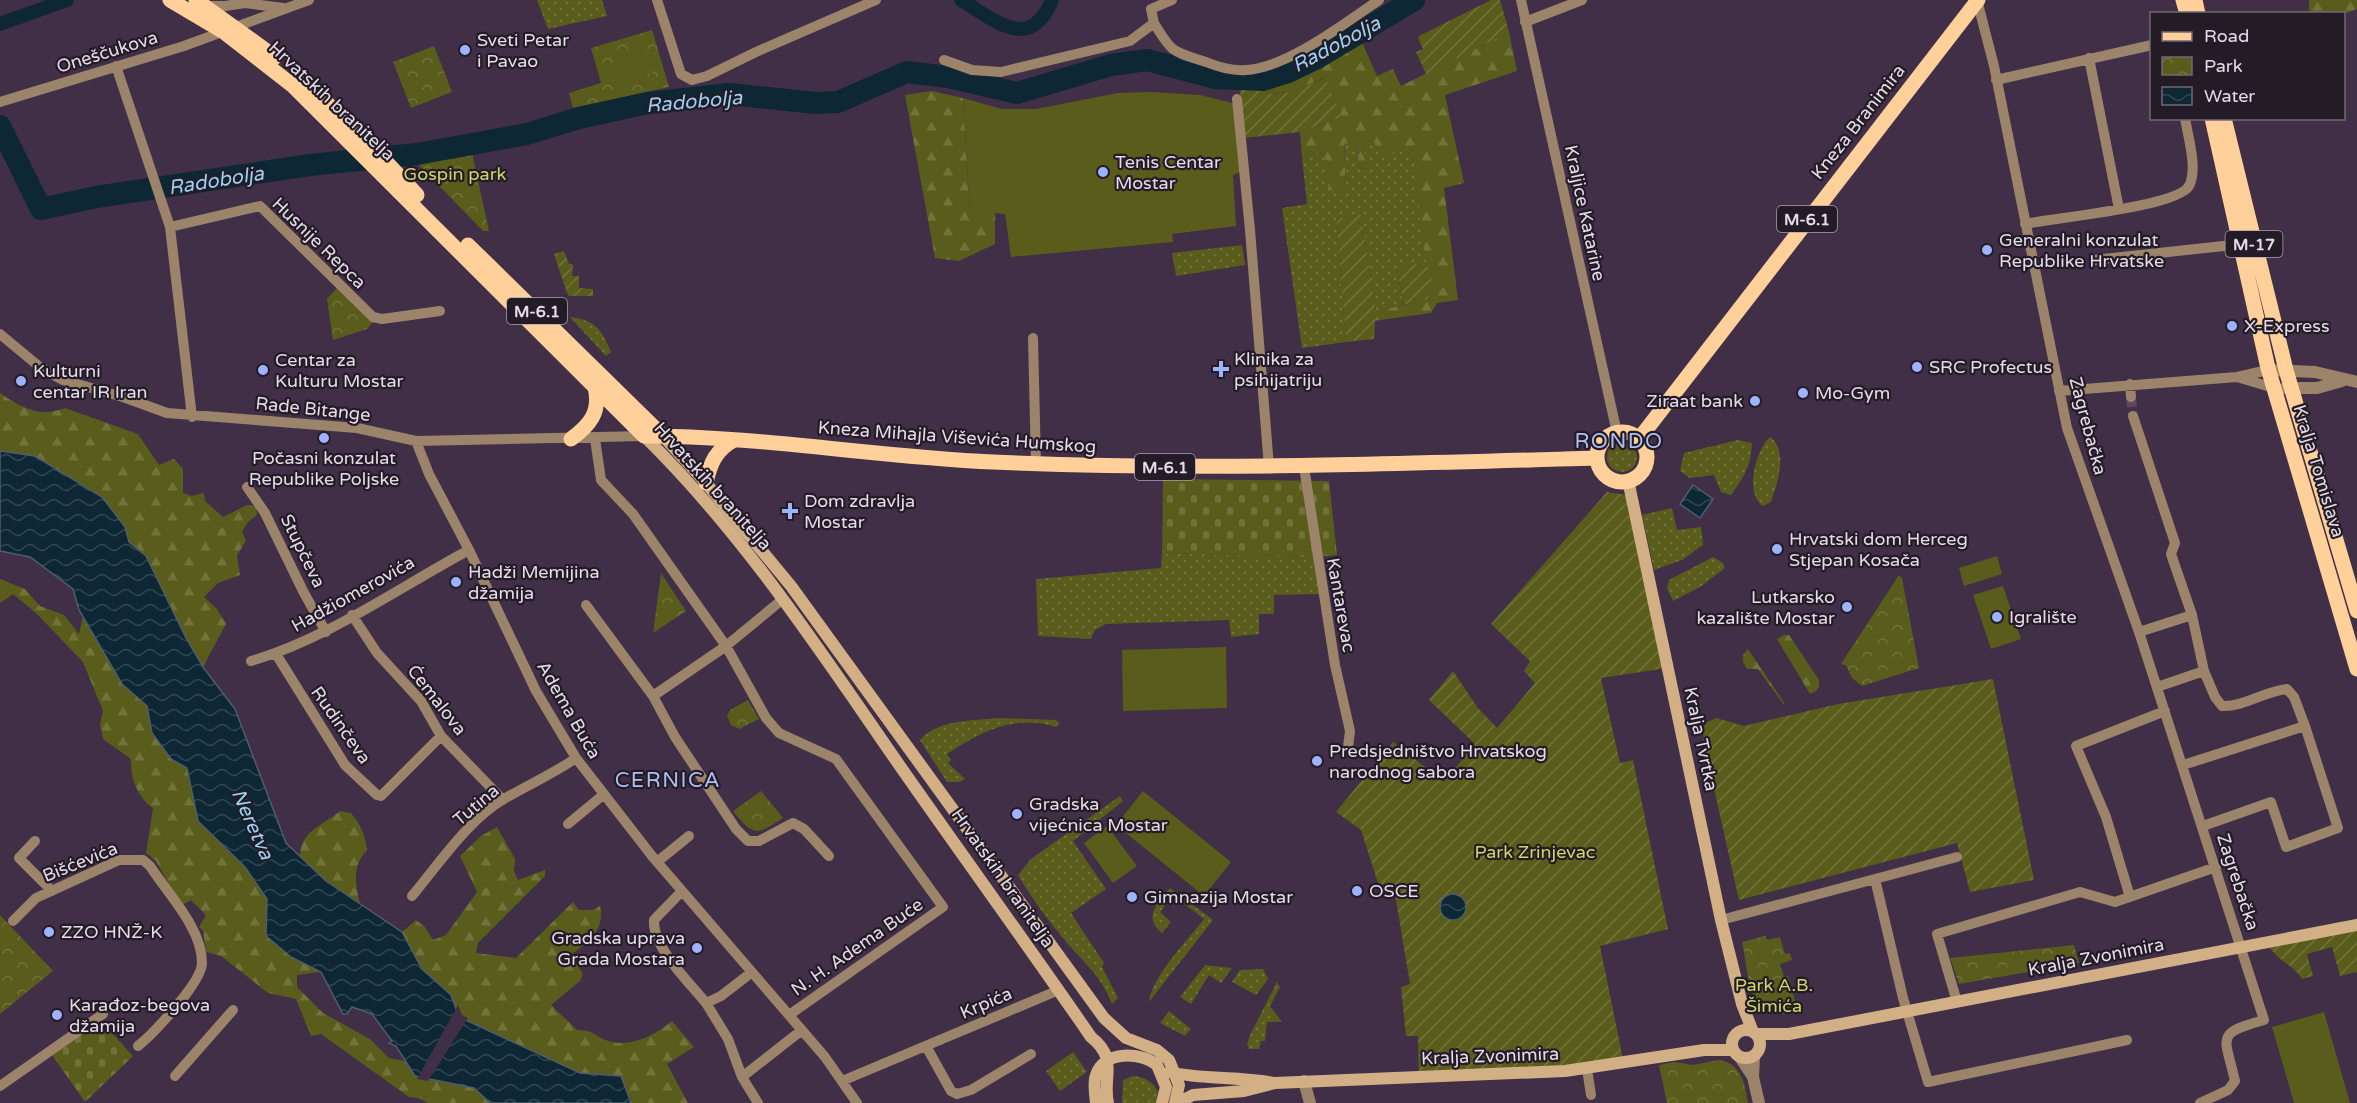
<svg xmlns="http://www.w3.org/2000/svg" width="2357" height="1103" viewBox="0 0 2357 1103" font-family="'Varela Round',sans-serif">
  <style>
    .grass { fill: url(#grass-dots) }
    .forest { fill: url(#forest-firs) }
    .cemetery { fill: url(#cemetery-stones) }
    .park { fill: url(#park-crowns) }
    .garden { fill: url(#garden-furrows) }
    .pitch { fill: #595c1a }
    .water { fill: url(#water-waves); stroke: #4f5d6b; stroke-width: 1.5 }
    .pier { fill: #412f47 }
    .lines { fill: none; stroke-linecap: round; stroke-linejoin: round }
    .canal { stroke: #0e2735; stroke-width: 14 }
    .river { stroke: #0e2735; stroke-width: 22 }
    .minor-tunnel { stroke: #5a495f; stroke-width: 10; stroke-dasharray: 10 5; stroke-linecap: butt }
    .minor { stroke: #9b846a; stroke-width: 10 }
    .tertiary { stroke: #9b846a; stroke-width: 12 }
    .secondary { stroke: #d3af85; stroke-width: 12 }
    .primary { stroke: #ffd099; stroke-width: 15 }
    .poi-dot { fill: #9eb3fd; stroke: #231b26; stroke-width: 2 }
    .labels { text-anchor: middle; stroke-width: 4.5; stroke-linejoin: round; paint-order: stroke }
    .shield { fill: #231b26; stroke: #aca1af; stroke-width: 1.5 }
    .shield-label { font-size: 16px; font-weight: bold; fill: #e6dbea }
    .poi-label { font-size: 18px; fill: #e6dbea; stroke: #231b26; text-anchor: start }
    .street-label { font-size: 18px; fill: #e6dbea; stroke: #231b26 }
    .park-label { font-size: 18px; fill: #d0d66a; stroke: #231b26 }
    .water-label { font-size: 20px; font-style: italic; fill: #97d3f7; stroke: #231b26 }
    .quarter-label { font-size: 21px; letter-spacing: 1.5px; fill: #aebff6; stroke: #231b26 }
  </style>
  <defs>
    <pattern id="grass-dots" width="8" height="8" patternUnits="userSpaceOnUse" patternTransform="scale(1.5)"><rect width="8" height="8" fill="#595c1a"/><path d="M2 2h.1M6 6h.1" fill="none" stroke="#71733b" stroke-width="1.8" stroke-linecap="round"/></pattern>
    <pattern id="forest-firs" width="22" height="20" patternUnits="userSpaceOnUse" patternTransform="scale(1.5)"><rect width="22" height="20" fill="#595c1a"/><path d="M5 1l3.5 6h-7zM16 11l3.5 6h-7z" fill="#71733b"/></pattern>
    <pattern id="cemetery-stones" width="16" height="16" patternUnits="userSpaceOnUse" patternTransform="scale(1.5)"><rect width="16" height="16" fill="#595c1a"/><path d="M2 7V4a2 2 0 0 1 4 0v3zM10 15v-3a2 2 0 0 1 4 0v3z" fill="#71733b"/></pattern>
    <pattern id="park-crowns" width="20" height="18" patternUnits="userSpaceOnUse" patternTransform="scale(1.5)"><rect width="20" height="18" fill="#595c1a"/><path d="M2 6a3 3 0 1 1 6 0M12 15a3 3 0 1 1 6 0" fill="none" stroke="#71733b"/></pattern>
    <pattern id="garden-furrows" width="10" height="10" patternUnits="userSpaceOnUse" patternTransform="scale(1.5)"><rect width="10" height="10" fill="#595c1a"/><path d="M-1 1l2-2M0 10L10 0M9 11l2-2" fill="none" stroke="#71733b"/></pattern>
    <pattern id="water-waves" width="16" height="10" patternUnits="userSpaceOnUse" patternTransform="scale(1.5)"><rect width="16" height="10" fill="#0e2735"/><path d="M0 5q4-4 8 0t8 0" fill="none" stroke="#314652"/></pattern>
  </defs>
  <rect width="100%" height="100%" fill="#412f47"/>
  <path class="grass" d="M537,0H602L607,16L548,29Z
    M1366,141L1412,149C1422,186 1420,225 1427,262L1397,269L1403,305L1376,311L1361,216L1336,218L1346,342L1302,348L1282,208L1307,204L1302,158L1320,152L1325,159L1328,171L1346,191L1344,144L1356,142L1360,168L1369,169L1364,149Z
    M1242,245L1245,265L1176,276L1172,253Z
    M570,317C596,320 602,330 611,352L606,356Z
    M1770,437C1789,450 1777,484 1771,502L1763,506C1744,494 1756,449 1770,437Z
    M1738,440L1752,443C1751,466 1744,477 1731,495L1721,492L1714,475L1690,478L1680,471L1684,453Z
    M1607 457a15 15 0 1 1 30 0a15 15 0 1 1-30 0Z
    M1672,508L1677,530L1701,527L1703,545L1682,560L1654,570L1642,515Z
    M1162,553L1317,557L1323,594L1274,595V614H1259V634L1231,637L1229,620L1106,624L1095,630L1091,639L1038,636L1036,579L1161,568Z
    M1713,557L1723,563L1725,568L1700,587L1673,601L1667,588L1669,580Z
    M998,718L1056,720L1059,723L1057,727C1014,714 982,731 947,754L951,760L948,763L965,779L959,782H947L920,740C938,719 973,721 998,718Z
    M1120,796L1123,801L1073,841L1106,889L1071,913L1104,963L1102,967L1118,998L1112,1004C1101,976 1087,966 1068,944C1050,923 1032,899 1018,875L1031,859Z
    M1170,888L1213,920L1149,1002C1152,976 1188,940 1204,919L1173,895L1160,912L1171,922L1162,933C1142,917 1158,903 1170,888Z
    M1205,965L1232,968L1221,983L1209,975L1191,1004L1180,997Z
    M1263,969L1268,979L1256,995L1232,982L1240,970Z
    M1277,982L1280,987L1270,1006L1282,1022H1267L1265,1041H1261L1259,1049H1249L1247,1044L1250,1035Z
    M1169,1011L1191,1029L1185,1036L1160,1023Z
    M1073,1052L1087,1072L1060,1091L1046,1071Z
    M1133,1076C1145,1077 1151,1081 1158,1091L1156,1103H1122L1123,1080Z"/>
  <path class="forest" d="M2309,0H2357V9L2344,14L2309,13Z
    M1509,32L1517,71L1445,95L1464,183L1444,188L1458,300L1437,303L1431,313L1373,321L1376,311L1427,300C1433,276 1424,254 1421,230C1418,202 1419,176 1412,149L1380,157L1375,143L1366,141L1364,149L1370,169L1360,168L1356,142L1344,144L1346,191L1329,190L1325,159L1320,152L1302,158L1300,132L1342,117L1324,78L1291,92L1267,94L1264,85L1341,55L1361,40L1377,76L1393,69L1401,86Z
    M932,91L963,98L970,211L995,212V244L959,261L935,258L905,95Z
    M0,393C22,408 39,418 65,408L138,434L159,465L174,459L183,469V493L192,496L204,493L205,501L223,517L247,505L256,506L257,515L248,522L242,532L246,541L237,555L240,575L218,583L204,597L217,609L226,624L203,667L186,638L146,556L129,542L125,527L102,497L35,456L0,451Z
    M0,579L25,589L40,606L64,615L79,634L83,616L122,684L147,706L152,733L171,759L187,768L198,821L245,867L267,899L266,936L291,957L321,972L297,975V987L323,1013L370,1039L389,1058L404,1061V1058L415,1075L474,1088L490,1103H428L419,1098L409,1097L321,1034L311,1036L296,999L268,993L221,956L206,952L203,931L199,927L206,915L191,900L181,906L156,861L146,853L153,808C137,797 130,777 131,759L103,739L100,724L103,711L83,662L36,613L13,594L0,603Z
    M1784,635H1789L1819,680V687L1815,692L1810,694L1777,639Z
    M1748,649L1785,704L1784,705L1758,669H1747L1743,662V655Z
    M340,811L351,813C361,825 365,834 367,850C352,866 355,883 360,904L326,881L300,857C300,831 322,826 340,811Z
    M497,827L515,859L514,871L518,880L545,870V876L478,943L476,953L516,958L573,902L579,910H592L600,906C606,929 588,942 571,955L583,974L580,981L551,1005L577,1030C593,1031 590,1032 603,1039C627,1050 654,1036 672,1021L694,1047L667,1064L688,1103H631L621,1076L580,1073L459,1017L451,995L422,969L402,932L416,920L425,927L433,940L446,935L477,892L460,856L481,836Z"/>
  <path class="cemetery" d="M1163,479L1329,481L1337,555L1317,557L1162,553Z
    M100,1020L133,1056L85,1102L52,1055Z"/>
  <path class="park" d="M652,30L669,87L573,108L569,93L601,83L591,48Z
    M434,46L452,92L411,108L393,62Z
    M471,148L489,231H483L414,160Z
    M338,287L374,321L367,329L333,340L327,299Z
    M661,573L686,611L653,633Z
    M1899,575L1902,578L1919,668L1862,686L1852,678L1846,665L1841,664Z
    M748,700L759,719L739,729L731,725L727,716L730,710Z
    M761,791L783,818C756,836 753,836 733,811Z
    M0,915L53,971L0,1014Z
    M1765,936L1767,940L1780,937L1785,954L1790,953L1792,960L1780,964L1784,977L1788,976L1798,1012C1745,1023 1751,982 1742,942Z
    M2074,945L2079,963L1959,984L1950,958Z
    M1718,1060C1741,1062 1745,1084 1748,1103H1667L1659,1065L1674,1062L1693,1065Z"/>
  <path class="garden" d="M1491,0H1500L1509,32L1426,74L1416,52L1423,49L1418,38L1421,35Z
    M1325,78L1342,117L1300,132L1243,138L1240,88L1264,85L1267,94L1291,92Z
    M1361,215L1376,311L1374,339L1346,342L1336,218Z
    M564,251L569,264H573L572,276H579V288L593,289V296H569L567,293L554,254Z
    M1427,262C1429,275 1434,288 1427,300L1403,305L1397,268Z
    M1607,492L1627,495L1667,668L1601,678L1620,763L1633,760L1668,929L1600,946L1624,1064L1419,1077L1418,1036H1406L1401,987L1410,984L1394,888L1379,886L1361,830L1336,812L1393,742L1444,782L1475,744L1429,700L1453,671L1477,707L1497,728L1535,683L1524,671L1530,661L1491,624Z
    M1993,679L2034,880L1970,892L1957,843L1739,900L1704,744L1703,728L1708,722L1716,718L1744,726L1838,704Z
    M2357,929V972L2340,976L2332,947L2307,954L2313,976L2302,979C2293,964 2277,961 2269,946Z"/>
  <path class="pitch" d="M647,52L652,73L619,82L613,61Z
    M1152,92L1200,95L1237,104L1244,170L1233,175L1236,226L1172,234L1173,242L1011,257L1005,214L970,211L963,98L1002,109H1036L1118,93Z
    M1997,556L2002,574L1964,586L1959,568Z
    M2003,586L2021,639L1991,649L1973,595Z
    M1226,647L1227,708L1123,711L1122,650Z
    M1143,791L1231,862L1204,896L1116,825Z
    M1107,826L1137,866L1113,883L1084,843Z
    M2324,1012L2350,1103H2294L2272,1027Z"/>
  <path class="water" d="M0,451L35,456L102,497L125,527L129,542L146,556L186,638L203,667L235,709L286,843L326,881L402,932L422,969L451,995L459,1017L580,1073L621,1076L631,1103H490L474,1088L415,1076L396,1046L389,1043L392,1041L372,1014L352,1007L347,1014H343L321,972L291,957L266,936L267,899L245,867L198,821L187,768L171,759L152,733L147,706L122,684L79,610L73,589L30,557L0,551Z
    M1693,485L1713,499L1700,518L1680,504Z
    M1440 907a13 13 0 1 1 26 0a13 13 0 1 1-26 0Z"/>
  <path class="pier" d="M458,1005L462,1015L468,1018L428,1081L417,1079Z"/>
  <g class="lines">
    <path class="canal" d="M961,0C996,21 1030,53 1052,0
      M0,24L67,0"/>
    <path class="river" d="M0,126L41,209L96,197L310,165L417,154L527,134L579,118L648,103L729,94L816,103L838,102L907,72L948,77L1017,93L1111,65L1147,60L1216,78L1263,80L1288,72L1317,58L1414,0"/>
    <path class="minor-tunnel" d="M2131,397L2133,416"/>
    <path class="minor" d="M657,0L681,74L692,80L707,76L756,52L876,0
      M1521,0L1617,433
      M1977,0L1994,66L2067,428L2139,632L2264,1020C2214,1034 2225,1036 2235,1081L2228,1090L2200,1103
      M205,6H225L245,3L283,8
      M1525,22L1582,0
      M1154,23L1151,9L1172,0
      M2089,58L2119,209
      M944,60L972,70L1001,72L1130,41L1154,23C1172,53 1172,51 1206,62C1218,67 1233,71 1246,70C1287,68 1345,23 1379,0
      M116,66L170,227L192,417
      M1996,80L2152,45
      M1237,99L1250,230L1269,467
      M0,102L184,46L309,0
      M2025,224C2053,218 2177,207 2189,186C2198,169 2188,137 2185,118
      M170,227L260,206L373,317L382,319L440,311
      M2094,260L2242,244
      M0,334L41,368L63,380L123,397L167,413L357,428L416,441L644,436
      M1033,338L1036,464
      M2237,377L2274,388
      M2130,384L2131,397
      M2059,391L2237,377L2268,370
      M2133,416L2175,543L2171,554L2192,615L2139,632
      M595,439L601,480L633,514L726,646L766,718L779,733L836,759L943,907L789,1015
      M416,441L429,474L469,550L536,691L576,758L652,856L825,1057L857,1103
      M1304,467L1335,665L1350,731L1348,747
      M247,487L265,513L304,593L326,632
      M586,605L653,696L675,737L736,829L748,841H759L793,823L804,829L829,856
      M352,615L377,653L421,701L441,736L503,800
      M276,654L345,765L377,795L381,796L441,736
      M251,661C327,639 398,588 469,550
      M2204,671L2215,697L2222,706C2244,707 2265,691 2287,689L2294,697L2305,726
      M2157,687L2204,671L2192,615
      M653,696L726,646L783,599
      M2183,765L2305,726L2338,828L2286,847L2271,802L2203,826
      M568,824L603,795
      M35,841L19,858L52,891
      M657,862L689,836
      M1875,879L1957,857
      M682,891L654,920C652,947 689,982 706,1003L721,996L752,972
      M412,896C438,865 469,819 504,799C528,785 553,774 576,758
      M2130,897L2106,817L2076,746L2165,711
      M1721,920L1875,879L1903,998L1928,1082L2127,1040
      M13,921L36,898L119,860H143L150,866C168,894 202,928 202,963C202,982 154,1033 138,1046
      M1957,1002L1937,934L2080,892L2115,902L2216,867
      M706,1003L728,1039L742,1077L758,1103
      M926,1046L951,1091L957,1094L971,1090L1031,1054
      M1587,1069L1591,1095
      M175,1076L233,1010
      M742,1077L802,1030
      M842,1081L1059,990
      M0,1086L103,1014"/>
    <path class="tertiary" d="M2268,370L2315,372L2357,382
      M2285,388H2317L2342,381
      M1754,1056L1753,1077L1759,1103
      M1740,1057L1753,1077
      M1304,1081L1310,1103"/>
    <path class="secondary" d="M644,436C745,535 822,654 902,769C965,859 1029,947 1091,1037C1119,1059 1102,1077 1108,1103
      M663,436L706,483L791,586L1104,1018L1126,1038L1157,1050L1169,1060L1179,1085L1175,1103
      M1628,480L1721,920L1742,1004L1753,1032
      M1732 1044a14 14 0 1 1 28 0a14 14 0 1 1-28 0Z
      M1756,1034H1789L2357,925
      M1169,1072C1204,1080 1239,1076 1274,1083
      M1096,1103C1095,1094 1093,1083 1096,1075C1104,1050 1141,1052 1157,1065L1166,1087L1162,1103
      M1177,1103L1193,1095L1244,1091L1275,1083L1565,1071L1704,1050H1733"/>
    <path class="primary" d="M170,0L224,32L292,85L644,436C760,436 876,457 993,462C1195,471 1395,464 1597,458
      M196,0L275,57
      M2183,0L2187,14
      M2195,0L2198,14
      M307,84L373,148L417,195
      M2212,118L2268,368L2357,669
      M2224,118L2286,370L2357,611
      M468,245L663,436
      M1597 457a25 25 0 1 1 50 0a25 25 0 1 1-50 0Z
      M571,439C590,425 601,412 595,387
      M1639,439L1978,0
      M706,483C710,463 716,450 734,440"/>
  </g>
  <g class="poi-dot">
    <circle cx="465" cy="50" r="6"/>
    <circle cx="1103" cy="172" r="6"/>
    <circle cx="1987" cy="250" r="6"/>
    <circle cx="2232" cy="326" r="6"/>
    <circle cx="1917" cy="367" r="6"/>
    <path d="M1218 360h6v6h6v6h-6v6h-6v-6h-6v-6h6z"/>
    <circle cx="263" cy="370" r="6"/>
    <circle cx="21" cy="381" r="6"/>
    <circle cx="1803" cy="393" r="6"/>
    <circle cx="1755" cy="401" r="6"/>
    <circle cx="324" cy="438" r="6"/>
    <path d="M787 502h6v6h6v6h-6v6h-6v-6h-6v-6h6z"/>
    <circle cx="1777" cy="549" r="6"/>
    <circle cx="456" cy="582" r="6"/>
    <circle cx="1847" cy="607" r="6"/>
    <circle cx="1997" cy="617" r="6"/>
    <circle cx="1317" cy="761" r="6"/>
    <circle cx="1017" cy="814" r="6"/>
    <circle cx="1357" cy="891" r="6"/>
    <circle cx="1132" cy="897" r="6"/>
    <circle cx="49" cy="932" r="6"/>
    <circle cx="697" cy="948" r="6"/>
    <circle cx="57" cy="1015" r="6"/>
  </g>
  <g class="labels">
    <g class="shield">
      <rect x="1777" y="206" width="60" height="26" rx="4.5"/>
      <rect x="2225.5" y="231" width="57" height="26" rx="4.5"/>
      <rect x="507" y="298" width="60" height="26" rx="4.5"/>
      <rect x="1135" y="454" width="60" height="26" rx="4.5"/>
    </g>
    <g class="shield-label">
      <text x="1807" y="225">M-6.1</text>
      <text x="2254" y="250">M-17</text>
      <text x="537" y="317">M-6.1</text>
      <text x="1165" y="473">M-6.1</text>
    </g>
    <g class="poi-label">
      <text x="477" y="46">Sveti Petar<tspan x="477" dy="21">i Pavao</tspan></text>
      <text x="1115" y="168">Tenis Centar<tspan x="1115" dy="21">Mostar</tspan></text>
      <text x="1999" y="246">Generalni konzulat<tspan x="1999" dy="21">Republike Hrvatske</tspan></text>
      <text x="2244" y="332">X-Express</text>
      <text x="1234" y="365">Klinika za<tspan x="1234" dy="21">psihijatriju</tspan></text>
      <text x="275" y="366">Centar za<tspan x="275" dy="21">Kulturu Mostar</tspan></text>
      <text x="1929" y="373">SRC Profectus</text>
      <text x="33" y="377">Kulturni<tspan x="33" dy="21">centar IR Iran</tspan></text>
      <text x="1815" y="399">Mo-Gym</text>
      <text x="1743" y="407" text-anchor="end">Ziraat bank</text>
      <text x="324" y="464" text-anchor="middle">Počasni konzulat<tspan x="324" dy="21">Republike Poljske</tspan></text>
      <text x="804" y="507">Dom zdravlja<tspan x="804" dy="21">Mostar</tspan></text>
      <text x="1789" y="545">Hrvatski dom Herceg<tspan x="1789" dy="21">Stjepan Kosača</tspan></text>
      <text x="468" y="578">Hadži Memijina<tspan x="468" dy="21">džamija</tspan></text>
      <text x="1835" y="603" text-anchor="end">Lutkarsko<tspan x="1835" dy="21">kazalište Mostar</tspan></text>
      <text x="2009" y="623">Igralište</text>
      <text x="1329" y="757">Predsjedništvo Hrvatskog<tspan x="1329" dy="21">narodnog sabora</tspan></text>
      <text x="1029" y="810">Gradska<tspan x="1029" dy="21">vijećnica Mostar</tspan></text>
      <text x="1369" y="897">OSCE</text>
      <text x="1144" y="903">Gimnazija Mostar</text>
      <text x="61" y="938">ZZO HNŽ-K</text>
      <text x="685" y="944" text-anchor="end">Gradska uprava<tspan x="685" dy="21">Grada Mostara</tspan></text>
      <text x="69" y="1011">Karađoz-begova<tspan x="69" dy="21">džamija</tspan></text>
    </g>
    <g class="street-label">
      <text transform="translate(107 52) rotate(-17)" y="6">Oneščukova</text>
      <text transform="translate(332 101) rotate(43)" y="6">Hrvatskih branitelja</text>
      <text transform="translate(1858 122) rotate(-52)" y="6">Kneza Branimira</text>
      <text transform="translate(1585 213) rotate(78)" y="6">Kraljice Katarine</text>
      <text transform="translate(319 243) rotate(44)" y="6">Husnije Repca</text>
      <text transform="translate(313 409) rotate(6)" y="6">Rade Bitange</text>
      <text transform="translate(2088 426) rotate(75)" y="6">Zagrebačka</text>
      <text transform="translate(957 437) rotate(4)" y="6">Kneza Mihajla Viševića Humskog</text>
      <text transform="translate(2319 471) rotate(73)" y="6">Kralja Tomislava</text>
      <text transform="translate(713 486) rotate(48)" y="6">Hrvatskih branitelja</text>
      <text transform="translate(303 551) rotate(64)" y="6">Stupčeva</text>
      <text transform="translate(353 594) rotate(-29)" y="6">Hadžiomerovića</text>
      <text transform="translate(1341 605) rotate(80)" y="6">Kantarevac</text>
      <text transform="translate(437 700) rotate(52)" y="6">Ćemalova</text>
      <text transform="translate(569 710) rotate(60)" y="6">Adema Buća</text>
      <text transform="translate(341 725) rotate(55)" y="6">Rudinčeva</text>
      <text transform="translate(1701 739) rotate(78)" y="6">Kralja Tvrtka</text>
      <text transform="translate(476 805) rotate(-40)" y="6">Tutina</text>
      <text transform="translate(80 862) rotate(-22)" y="6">Bišćevića</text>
      <text transform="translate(1003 878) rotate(55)" y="6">Hrvatskih branitelja</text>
      <text transform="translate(2238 882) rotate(72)" y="6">Zagrebačka</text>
      <text transform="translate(857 947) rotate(-35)" y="6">N. H. Adema Buće</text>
      <text transform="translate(2096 957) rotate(-11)" y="6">Kralja Zvonimira</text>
      <text transform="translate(986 1003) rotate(-23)" y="6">Krpića</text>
      <text transform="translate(1490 1056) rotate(-2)" y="6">Kralja Zvonimira</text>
    </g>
    <g class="park-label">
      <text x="455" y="180">Gospin park</text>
      <text x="1535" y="858">Park Zrinjevac</text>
      <text x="1774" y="991">Park A.B.<tspan x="1774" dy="21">Šimića</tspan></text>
    </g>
    <g class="water-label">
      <text transform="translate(1336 44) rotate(-28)" y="7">Radobolja</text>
      <text transform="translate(694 101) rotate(-5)" y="7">Radobolja</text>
      <text transform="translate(216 180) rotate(-9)" y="7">Radobolja</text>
      <text transform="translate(253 824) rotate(66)" y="7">Neretva</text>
    </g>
    <g class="quarter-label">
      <text x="1619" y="448">RONDO</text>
      <text x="668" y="787">CERNICA</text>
    </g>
  </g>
  <rect x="2150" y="12" width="195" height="108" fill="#231b26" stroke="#716874" stroke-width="1.5"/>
  <rect x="2162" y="32" width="30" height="9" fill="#ffd099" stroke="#716874" stroke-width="1.5"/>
  <text x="2204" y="42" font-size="18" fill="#e6dbea">Road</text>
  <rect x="2162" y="57" width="30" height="18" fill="url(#park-crowns)" stroke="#716874" stroke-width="1.5"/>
  <text x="2204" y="72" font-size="18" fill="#e6dbea">Park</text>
  <rect x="2162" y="87" width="30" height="18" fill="url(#water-waves)" stroke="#716874" stroke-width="1.5"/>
  <text x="2204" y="102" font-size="18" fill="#e6dbea">Water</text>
</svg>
